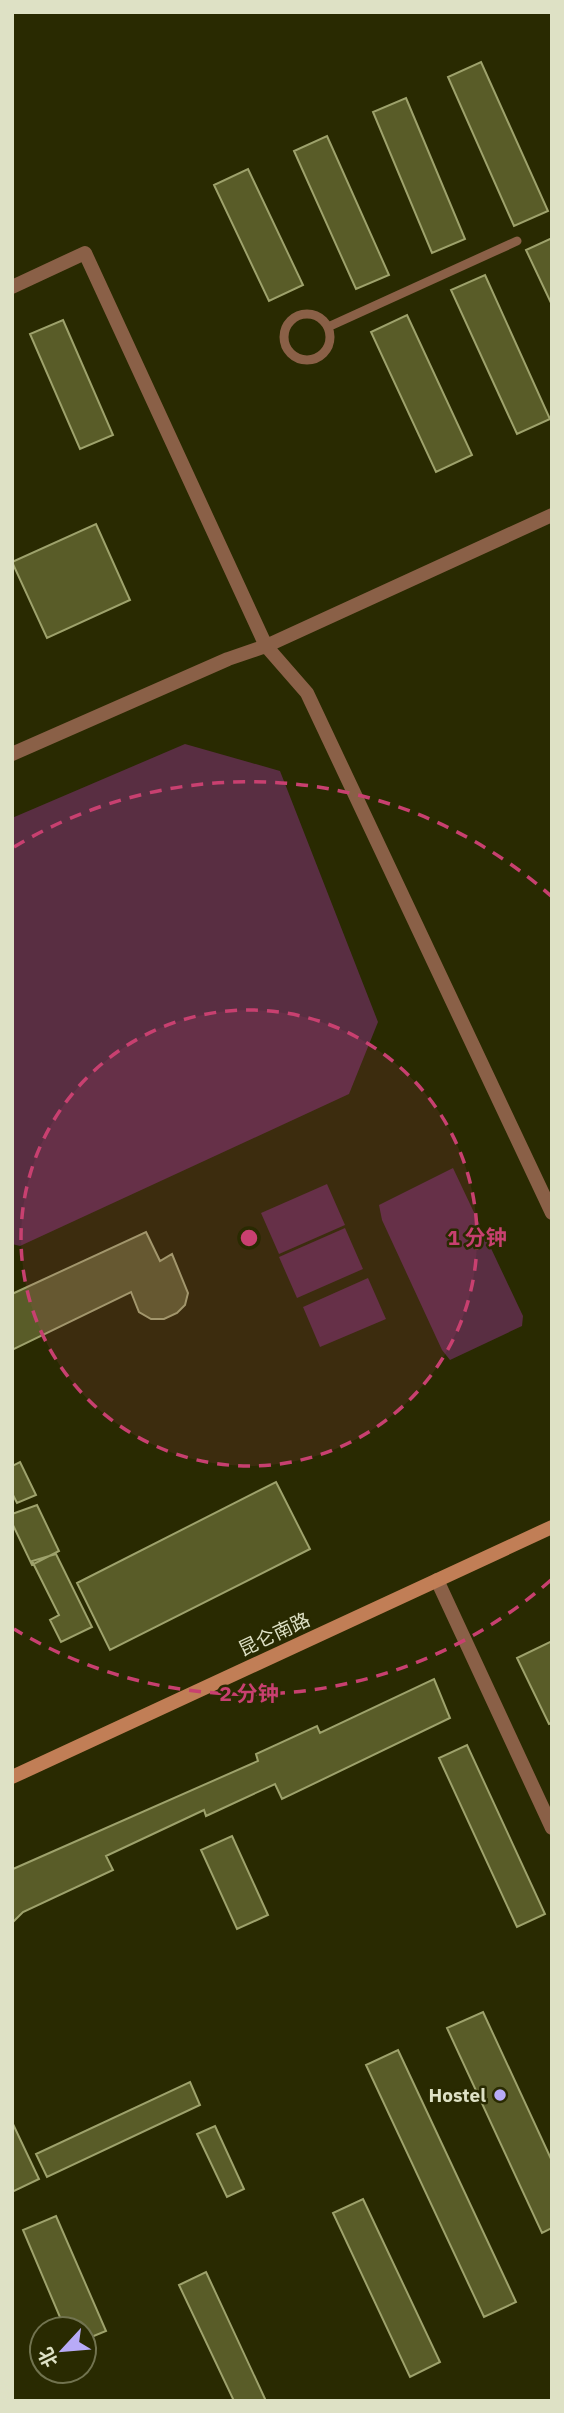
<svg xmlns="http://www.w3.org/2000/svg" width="564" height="2413" viewBox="0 0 564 2413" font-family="'IBM Plex Sans','Noto Sans SC',sans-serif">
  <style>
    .green { fill: #592e42 }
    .building { fill: #595c28; stroke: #9ea26c; stroke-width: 2 }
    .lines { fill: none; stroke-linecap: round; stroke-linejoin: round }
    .service { stroke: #8a6047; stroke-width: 9 }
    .minor { stroke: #8a6047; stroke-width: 14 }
    .secondary { stroke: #c17e56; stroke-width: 14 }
    .ring { fill: none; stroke: #c84070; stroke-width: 3.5; stroke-dasharray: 12 9 }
    .poi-dot { fill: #b8abf7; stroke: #292a01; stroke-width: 2.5 }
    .labels { text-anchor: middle; stroke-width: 5; stroke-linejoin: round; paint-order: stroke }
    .street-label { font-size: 19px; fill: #dee1c5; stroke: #292a01 }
    .poi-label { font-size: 19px; font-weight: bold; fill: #dee1c5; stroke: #292a01; text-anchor: end }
    .centre { fill: #c84070; stroke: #292a01; stroke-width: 3.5 }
    .ring-label { font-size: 21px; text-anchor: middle; font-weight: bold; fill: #c84070; stroke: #292a01; stroke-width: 5; stroke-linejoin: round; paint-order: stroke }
  </style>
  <rect width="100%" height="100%" fill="#292a01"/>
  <path class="green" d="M185,744L280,771L378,1022L349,1094L20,1246L12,1244V818Z
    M453,1168L523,1316L522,1326L450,1360L442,1350L382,1220L379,1205Z
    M327,1184L345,1225L279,1254L261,1213Z
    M345,1228L363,1269L297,1298L279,1257Z
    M368,1278L386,1319L320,1347L303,1307Z"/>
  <path class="building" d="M481,62L548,211L514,226L448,77Z
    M406,98L465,239L432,253L373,112Z
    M327,136L389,275L356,289L294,151Z
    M248,169L303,285L269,301L214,185Z
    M552,238V305L526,250Z
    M485,275L550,419L517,434L451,290Z
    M407,315L472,455L436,472L371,332Z
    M63,320L113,435L80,449L30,334Z
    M96,524L130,600L47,638L12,562Z
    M146,1232L160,1261L172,1254L188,1293L185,1305L177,1313L164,1319H151L139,1312L131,1292L12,1350V1294Z
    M20,1462L36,1495L17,1503L12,1493V1466Z
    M276,1482L310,1549L110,1650L77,1583Z
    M37,1505L59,1551L32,1565L12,1523V1514Z
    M56,1554L92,1627L61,1642L50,1620L59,1615L32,1561Z
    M552,1641V1723L549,1724L517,1658Z
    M434,1679L450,1718L282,1799L275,1784L206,1816L204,1810L106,1856L113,1870L23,1912L12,1923L13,1869L258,1761L256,1754L317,1726L320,1733Z
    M467,1745L545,1914L517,1927L439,1758Z
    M232,1836L268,1915L237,1929L201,1850Z
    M483,2012L552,2161V2228L542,2233L447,2028Z
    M398,2050L516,2302L484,2317L366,2065Z
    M190,2082L200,2105L47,2177L36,2154Z
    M12,2122L39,2179L12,2192Z
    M215,2126L244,2189L227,2197L197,2134Z
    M363,2199L440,2362L410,2377L333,2213Z
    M56,2216L106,2331L84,2340V2329H65L23,2230Z
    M206,2272L266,2401H234L179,2285Z"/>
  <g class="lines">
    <path class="service" d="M284 337a23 23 0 1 1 46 0a23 23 0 1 1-46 0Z
      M328,327L517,241"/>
    <path class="minor" d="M12,287L85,253L266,646L307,693L552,1213
      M12,754L228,659L266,646L552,515
      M437,1580L552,1828"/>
    <path class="secondary" d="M12,1777L552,1527"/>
  </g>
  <circle cx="249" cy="1238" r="228" fill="#c84070" fill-opacity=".12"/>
  <g class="ring">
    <circle cx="249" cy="1238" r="228"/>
    <path d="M551 1580A456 456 0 0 1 14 1629M14 847A456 456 0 0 1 551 896"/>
  </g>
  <circle class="poi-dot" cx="500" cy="2095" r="7"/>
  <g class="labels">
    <g class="street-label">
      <text transform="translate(274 1634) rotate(-25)" y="7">昆仑南路</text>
    </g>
    <g class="poi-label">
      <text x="486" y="2102">Hostel</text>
    </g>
  </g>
  <circle cx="249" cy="1238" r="10" class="centre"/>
  <g class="ring-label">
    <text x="477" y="1245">1 分钟</text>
    <text x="249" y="1701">2 分钟</text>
  </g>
  <rect width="564" height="2413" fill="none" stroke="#dee1c5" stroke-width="28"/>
  <g transform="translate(63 2350) rotate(244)"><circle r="33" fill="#292a01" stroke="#71734f" stroke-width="2"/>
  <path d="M0-5L12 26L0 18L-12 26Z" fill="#b8abf7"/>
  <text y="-10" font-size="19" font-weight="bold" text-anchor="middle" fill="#dee1c5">北</text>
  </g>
</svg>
